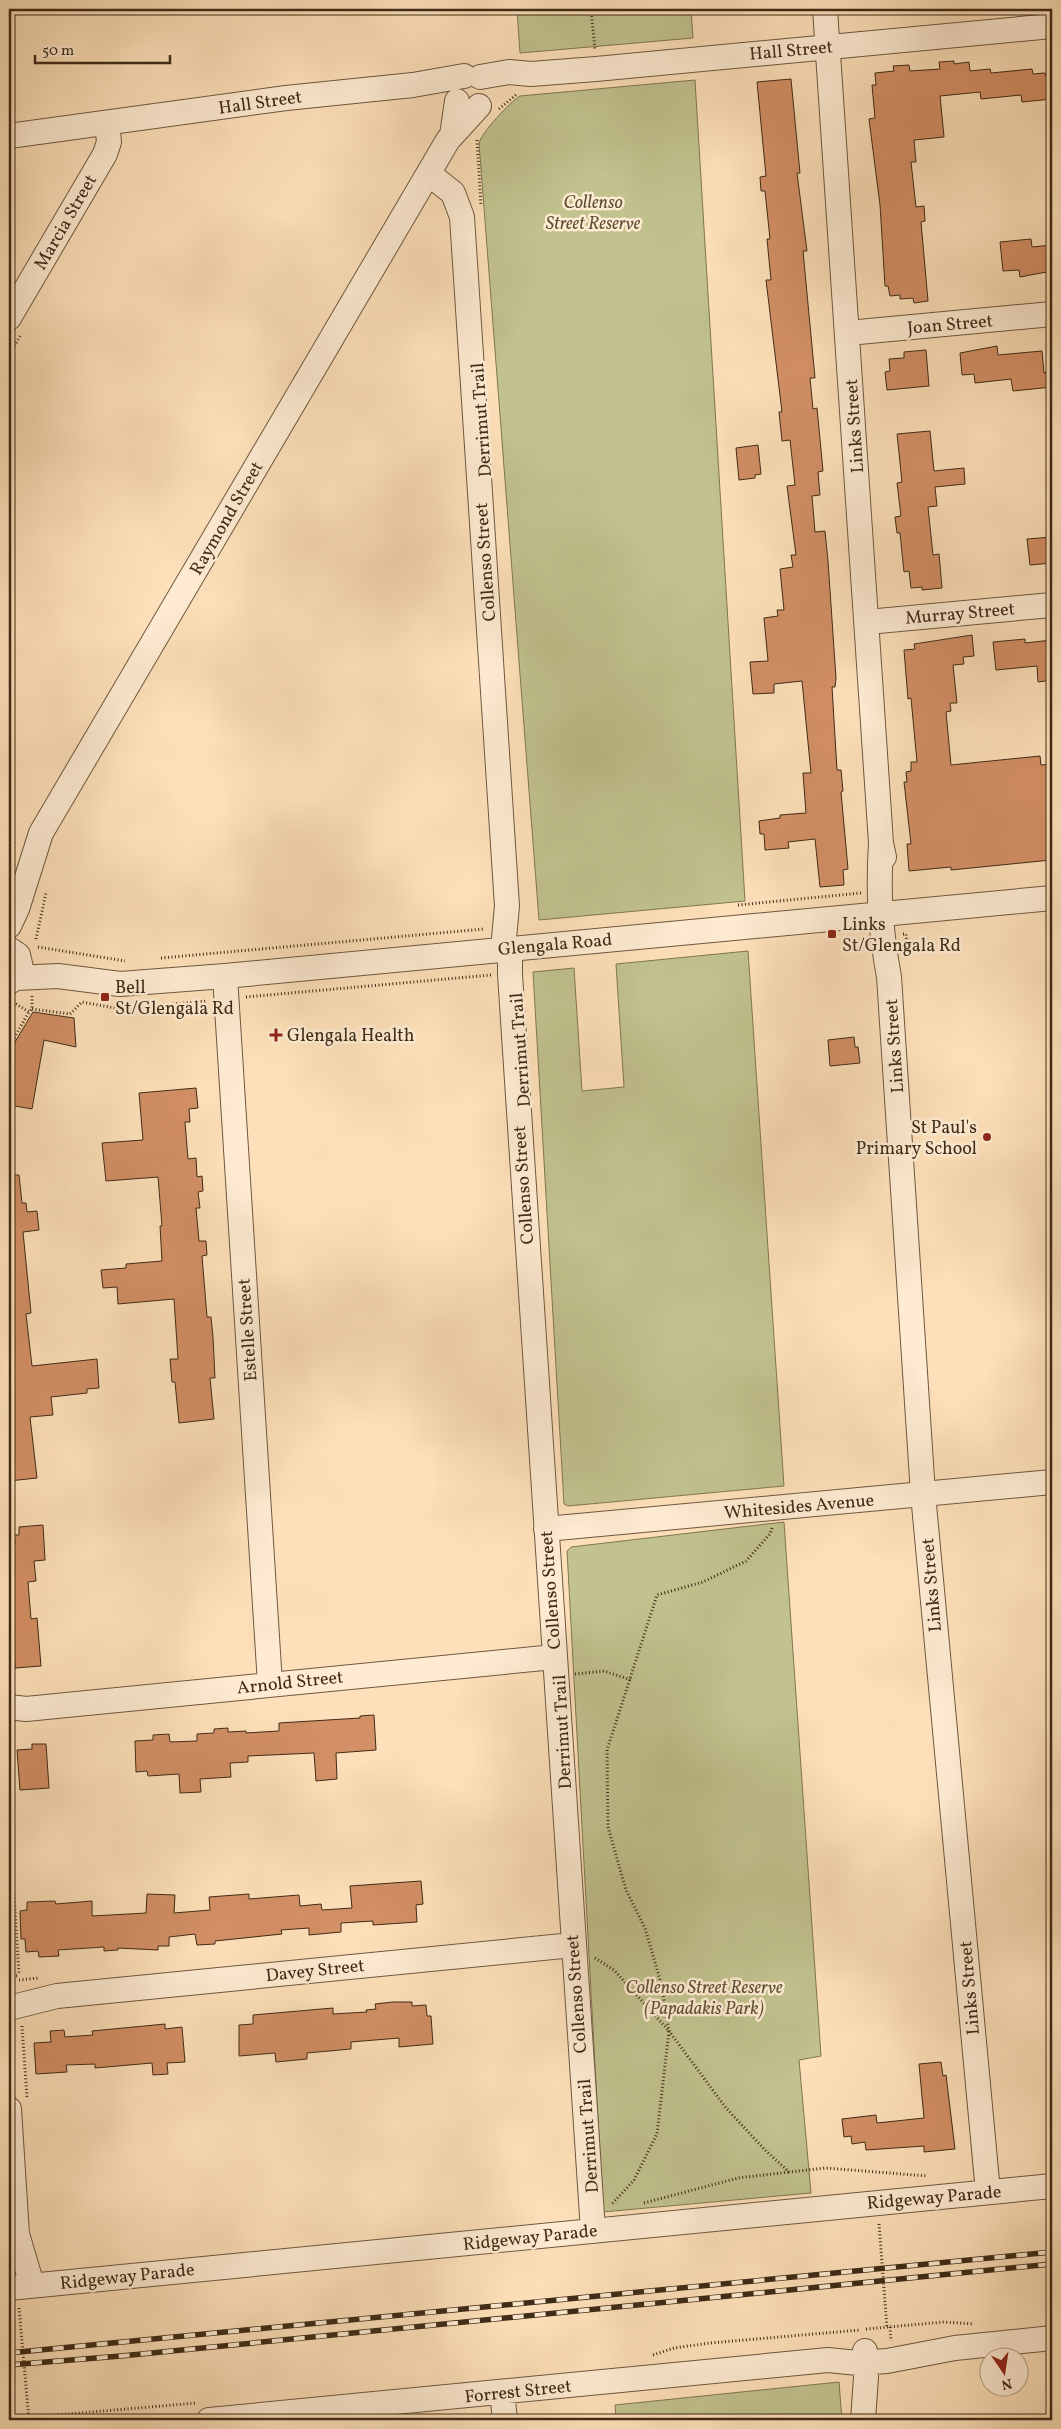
<svg xmlns="http://www.w3.org/2000/svg" width="1061" height="2429" viewBox="0 0 1061 2429" font-family="Vollkorn,serif">
  <style>
    .green { fill: #c1c28e; stroke: #807652 }
    .building { fill: #d38f65; stroke: #3e2b17 }
    .lines { fill: none; stroke-linecap: round; stroke-linejoin: round }
    .minor-casing { stroke: #6e5840; stroke-width: 26 }
    .path { stroke: #3e2b17; stroke-width: 3; stroke-dasharray: 1 2.5; stroke-linecap: butt }
    .minor { stroke: #feebd2; stroke-width: 24 }
    .rail-casing { stroke: #3e2b17; stroke-width: 5.5 }
    .rail { stroke: #feebd2; stroke-width: 4; stroke-dasharray: 11; stroke-linecap: butt }
    .poi-dot { fill: #8f2418; stroke: #feebd2; stroke-width: 2 }
    .labels { text-anchor: middle; stroke-width: 5; stroke-linejoin: round; paint-order: stroke }
    .street-label { font-size: 18px; fill: #3e2b17; stroke: #feebd2 }
    .park-label { font-size: 18px; font-style: italic; fill: #5f5135; stroke: #feebd2 }
    .poi-label { font-size: 18px; fill: #3e2b17; stroke: #feebd2; text-anchor: start }
  </style>
  <rect width="100%" height="100%" fill="#fde0b9"/>
  <filter id="stains"><feTurbulence type="fractalNoise" baseFrequency=".004" numOctaves="4"/><feColorMatrix values="0 0 0 0 .2 0 0 0 0 .09 0 0 0 0 .02 0 0 0 .5 -.17"/></filter>
  <radialGradient id="worn" r=".72"><stop offset=".6" stop-color="#630" stop-opacity="0"/><stop offset="1" stop-color="#630" stop-opacity=".3"/></radialGradient>
  <path class="green" d="M517,9H691L693,38L520,53Z
    M695,80L745,901L539,920L479,143C482,132 510,102 520,96Z
    M748,951L784,1486L568,1506L564,1504L533,972L574,968L582,1091L624,1087L616,964Z
    M784,1522L821,2056L799,2060L811,2193L603,2212L567,1551L571,1547Z
    M839,2382L842,2420H616L615,2405Z"/>
  <path class="building" d="M954,61V64L969,62L970,71L990,69L991,73L1032,69L1033,74L1045,73L1046,76L1052,75V99L1022,102L1021,95L981,99L980,92L940,96L944,137L914,140L916,162H911L916,207L924,206L925,221L921,222L928,301L914,303L913,298L900,299V295L890,296L888,286H885L880,205L869,119L875,118L872,85H876L875,73L894,71L893,66L909,65L910,71L940,69L939,62Z
    M791,79L800,173H797L807,251H803L815,378H810L813,409L817,408L823,471L818,472L820,495L812,496L815,532L825,531L828,561L836,678L835,687H832L837,770H841L843,791L841,792L848,869L843,870L844,885L820,887L815,839L788,842L789,848L765,850L764,834H760L759,821L780,818V815L806,813L803,773H811L802,681L774,684V693L753,694L750,662L768,661L764,618L778,616L777,610H784L780,569L793,567L791,555H796L787,486L795,485L790,440L782,441L779,412H782L766,280H771L767,239H770L765,191H761L760,177L766,176L757,82Z
    M1031,239L1032,247L1052,245V271L1020,277L1019,270L1003,271L1000,242Z
    M997,346L998,355L1042,351L1044,373L1052,371V387L1013,391L1011,379L975,383L974,374L962,375L960,353Z
    M926,350L929,386L887,390L885,372L890,371L889,359L904,358V352Z
    M930,431L934,471L964,468L965,484L935,487L937,506L928,507L933,555L939,554L942,588L922,590V587L911,588L909,571L904,572L900,533H897L895,517L901,516L897,483L902,482L897,434Z
    M758,445L761,474L755,475V478L739,480L736,448Z
    M1052,537V563L1030,565L1027,539Z
    M972,635L974,656L963,657L964,664L953,665L957,703H950L951,711L946,712L951,765L1040,756L1041,765L1052,764V828H1047L1051,860L951,870V867L909,871L907,844H911L904,782H907L906,772L911,771V762H917L911,698L908,699L904,650L915,649L914,644Z
    M1025,639V643L1052,640V680L1038,682L1037,666L996,670L993,642Z
    M33,1012L74,1018L76,1047L44,1040L32,1109L9,1105V1052Z
    M854,1037L855,1047H858L860,1063L830,1066L828,1040Z
    M196,1088L198,1108L189,1109L190,1122H185L188,1159L196,1158L197,1177L202,1176L203,1191L198,1192L200,1208H196L199,1241H206L207,1255L202,1256L207,1317H211L213,1337L215,1378H210L214,1419L179,1423L175,1382H172L170,1359H178L174,1299L118,1304L117,1287L103,1288L101,1270L126,1268V1264L162,1261L160,1226H162L158,1177L106,1181L102,1143L143,1140L139,1093Z
    M9,1175H19L22,1203H26L27,1212L37,1211L39,1230L23,1232L31,1313L26,1314L32,1366L97,1359L99,1388L87,1389V1393L51,1397L53,1415L30,1417L37,1478L9,1481Z
    M43,1525L45,1560L34,1561L36,1581L28,1582L31,1619L37,1618L41,1666L15,1668L14,1645H9V1620H13L12,1592H9V1545L15,1544L14,1535H19V1527Z
    M374,1715L376,1750L336,1753L337,1779L316,1781L314,1753L248,1756V1762L230,1763L231,1777L200,1779L201,1792L180,1793L179,1774L148,1776L147,1771L136,1772L135,1741L153,1740V1735L169,1734L170,1742L197,1741V1734L214,1733V1729L228,1728V1732L246,1731V1733L279,1731V1723L360,1718V1716Z
    M32,1744H46L49,1788L20,1790L17,1750L32,1749Z
    M421,1881L423,1904L416,1905L417,1922L373,1925V1921L341,1923V1932L309,1935V1928L281,1930L282,1934L215,1941V1944L197,1945L195,1934L169,1937V1946H158V1950L118,1948V1950L104,1951V1947L58,1950L59,1956L39,1957L38,1951L26,1952L25,1939H21L20,1911L27,1910V1902L55,1901L56,1904L92,1901V1916L146,1913L147,1894L175,1895L174,1913L210,1910L209,1897L249,1894V1899L299,1895L300,1906L321,1904L322,1910L352,1908L350,1886Z
    M393,2002H412V2006L426,2005L427,2016H431L433,2044L399,2047V2038L351,2042V2049L307,2053V2059L276,2062L275,2053L239,2056V2025L253,2024V2015L333,2008V2014L367,2012L366,2010L376,2009L375,2004Z
    M165,2024V2029L182,2027L185,2062L167,2063L168,2074L153,2075L152,2063L95,2068V2064L66,2065L67,2072L36,2074L34,2043L51,2042L50,2031L64,2030L65,2037L93,2035L92,2031Z
    M941,2062L943,2076L946,2075L955,2149L924,2152V2146L866,2150L865,2142L852,2144L851,2136L844,2137L842,2119L876,2115L877,2123L924,2118L919,2064Z"/>
  <g class="lines">
    <defs>
      <path id="minor" d="M825,9L881,843L884,857
        M480,77L509,72L531,74L596,69L1052,26
        M452,135L457,101
        M9,136L286,98L413,85L464,76
        M429,174L453,193L462,217L507,906L503,949
        M9,318L105,154L109,142L107,123
        M848,333L1052,314
        M867,622L1052,605
        M881,843C878,893 880,927 889,977L923,1494L988,2192
        M9,926L17,909L41,833L448,140L479,106
        M510,948V975L593,2231
        M9,949L18,955L21,968L16,978L9,982
        M225,976L270,1684
        M16,978L58,976L120,984L225,976L1052,898
        M546,1529L1052,1482
        M9,1707L26,1709L554,1657
        M9,2008L57,1996L573,1945
        M9,2109L17,2234L32,2285
        M9,2288L1052,2186
        M502,2392L505,2420
        M209,2420L828,2360L858,2363L887,2361L955,2348L1052,2338
        M863,2420L866,2377L865,2351"/>
    </defs>
    <use href="#minor" class="minor-casing"/>
    <path class="path" d="M591,9L595,50
      M499,109L517,94
      M477,140L481,206
      M9,355L20,336
      M9,852L15,841
      M738,905L861,893
      M903,934H906L907,945
      M36,939L46,893
      M38,947L125,961
      M161,958L484,929
      M246,997L491,975
      M13,1002L29,1012L32,1009V996
      M32,1009L70,1014L82,1002L120,1009L207,1001
      M9,1047L29,1012
      M772,1528L770,1534L746,1561L703,1582L657,1595L607,1750L608,1827L626,1890L645,1928L661,1983L669,2031L726,2108L765,2150L789,2172L826,2168L927,2176
      M575,1674L604,1671L631,1680
      M9,1818L19,1974
      M595,1958L614,1970L669,2031L657,2134L634,2180L611,2205
      M9,1975L19,1976
      M19,1980L39,1978
      M22,2026L27,2097
      M644,2203L738,2178L789,2172
      M879,2224L887,2328
      M19,2308L29,2420
      M890,2327L891,2341
      M866,2329L944,2322L974,2324
      M653,2355L674,2348L710,2343L860,2330
      M9,2419L197,2403"/>
    <use href="#minor" class="minor"/>
    <defs>
      <path id="rail" d="M9,2353L1052,2252
        M9,2365L121,2356L1052,2264"/>
    </defs>
    <use href="#rail" class="rail-casing"/>
    <use href="#rail" class="rail"/>
  </g>
  <g class="poi-dot">
    <rect x="827" y="929" width="10" height="10" rx="2.5"/>
    <rect x="100" y="992" width="10" height="10" rx="2.5"/>
    <path d="M273.5 1027.5h5v5h5v5h-5v5h-5v-5h-5v-5h5z"/>
    <circle cx="987" cy="1137" r="5"/>
  </g>
  <g class="labels">
    <g class="street-label">
      <text transform="translate(791 50) rotate(-5)" y="6">Hall Street</text>
      <text transform="translate(260 102) rotate(-8)" y="6">Hall Street</text>
      <text transform="translate(65 222) rotate(-60)" y="6">Marcia Street</text>
      <text transform="translate(950 324) rotate(-5)" y="6">Joan Street</text>
      <text transform="translate(481 420) rotate(-94)" y="6">Derrimut Trail</text>
      <text transform="translate(854 426) rotate(-94)" y="6">Links Street</text>
      <text transform="translate(226 518) rotate(-60)" y="6">Raymond Street</text>
      <text transform="translate(485 562) rotate(-94)" y="6">Collenso Street</text>
      <text transform="translate(960 613) rotate(-5)" y="6">Murray Street</text>
      <text transform="translate(555 944) rotate(-5)" y="6">Glengala Road</text>
      <text transform="translate(894 1046) rotate(-94)" y="6">Links Street</text>
      <text transform="translate(520 1050) rotate(-94)" y="6">Derrimut Trail</text>
      <text transform="translate(523 1185) rotate(-94)" y="6">Collenso Street</text>
      <text transform="translate(247 1330) rotate(-94)" y="6">Estelle Street</text>
      <text transform="translate(799 1506) rotate(-5)" y="6">Whitesides Avenue</text>
      <text transform="translate(931 1585) rotate(-95)" y="6">Links Street</text>
      <text transform="translate(550 1590) rotate(-94)" y="6">Collenso Street</text>
      <text transform="translate(290 1682) rotate(-6)" y="6">Arnold Street</text>
      <text transform="translate(562 1732) rotate(-93)" y="6">Derrimut Trail</text>
      <text transform="translate(315 1970) rotate(-6)" y="6">Davey Street</text>
      <text transform="translate(969 1988) rotate(-95)" y="6">Links Street</text>
      <text transform="translate(576 1994) rotate(-94)" y="6">Collenso Street</text>
      <text transform="translate(588 2136) rotate(-94)" y="6">Derrimut Trail</text>
      <text transform="translate(934 2197) rotate(-5)" y="6">Ridgeway Parade</text>
      <text transform="translate(530 2237) rotate(-6)" y="6">Ridgeway Parade</text>
      <text transform="translate(127 2276) rotate(-6)" y="6">Ridgeway Parade</text>
      <text transform="translate(518 2391) rotate(-6)" y="6">Forrest Street</text>
    </g>
    <g class="park-label">
      <text x="593" y="208">Collenso<tspan x="593" dy="21">Street Reserve</tspan></text>
      <text x="704" y="1993">Collenso Street Reserve<tspan x="704" dy="21">(Papadakis Park)</tspan></text>
    </g>
    <g class="poi-label">
      <text x="842" y="930">Links<tspan x="842" dy="21">St/Glengala Rd</tspan></text>
      <text x="115" y="993">Bell<tspan x="115" dy="21">St/Glengala Rd</tspan></text>
      <text x="287" y="1041">Glengala Health</text>
      <text x="977" y="1133" text-anchor="end">St Paul's<tspan x="977" dy="21">Primary School</tspan></text>
    </g>
  </g>
  <rect width="1061" height="2429" fill="none" stroke="#fde0b9" stroke-width="30"/>
  <rect x="10" y="10" width="1041" height="2409" fill="none" stroke="#3e2b17" stroke-width="2.5"/>
  <rect x="15" y="15" width="1031" height="2399" fill="none" stroke="#3e2b17"/>
  <g transform="translate(1004 2372) rotate(167)"><circle r="24" fill="#feebd2" stroke="#b19e87"/>
  <path d="M0-4L9 19L0 12L-9 19Z" fill="#8f2418"/>
  <text y="-8" font-size="14" font-weight="bold" text-anchor="middle" fill="#3e2b17">N</text>
  </g>
  <path d="M35 55v8h135v-8" fill="none" stroke="#3e2b17" stroke-width="2.5"/>
  <text x="42" y="55" font-size="15" fill="#3e2b17" stroke="#feebd2" stroke-width="4" paint-order="stroke">50 m</text>
  <rect width="100%" height="100%" filter="url(#stains)"/>
  <rect width="100%" height="100%" fill="url(#worn)"/>
</svg>
